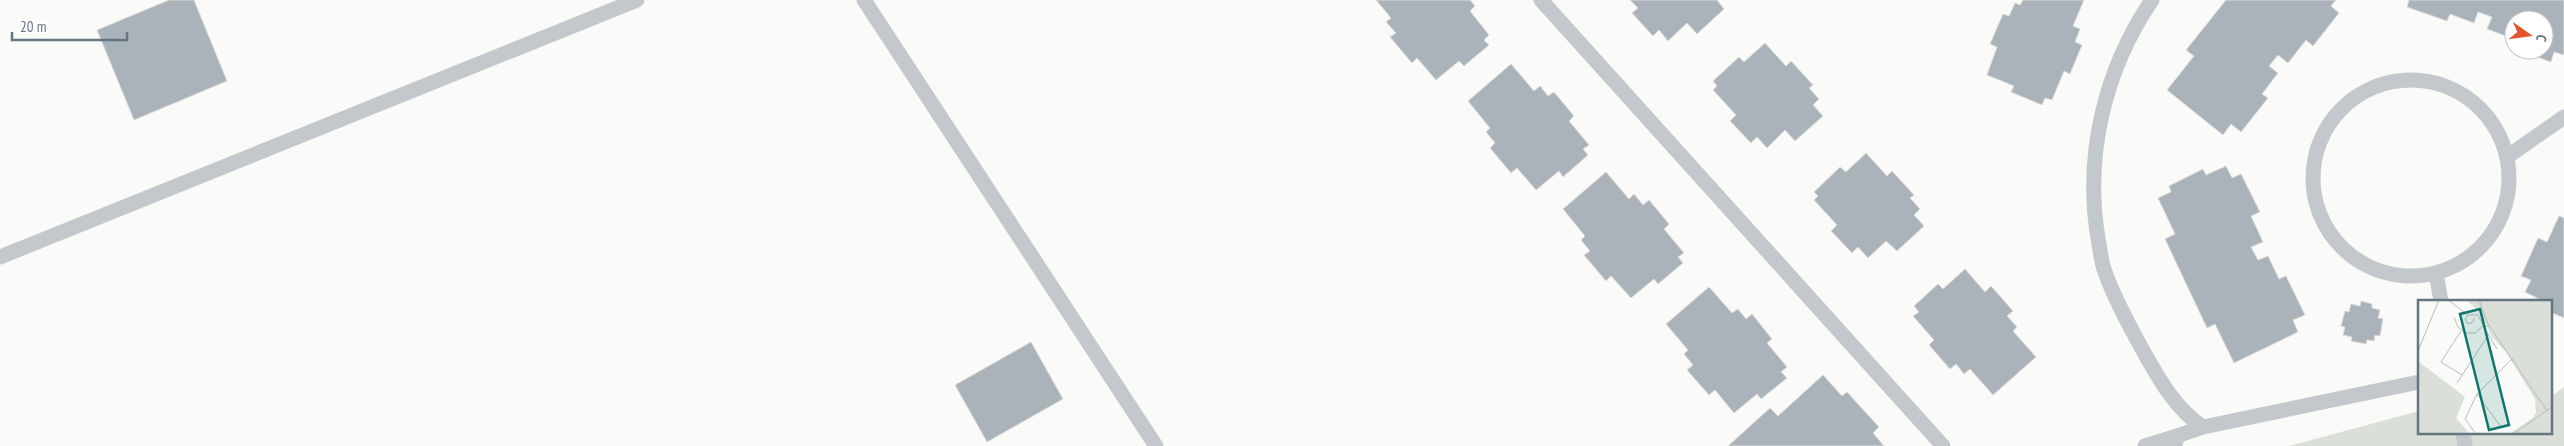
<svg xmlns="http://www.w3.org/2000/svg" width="2564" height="446" viewBox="0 0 2564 446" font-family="'PT Sans Narrow',sans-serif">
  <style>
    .green { fill: #dadfd7 }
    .building { fill: #aab3b9; stroke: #dcdcda }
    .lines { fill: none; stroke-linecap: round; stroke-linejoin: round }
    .lane { stroke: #c3c8cc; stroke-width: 15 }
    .inset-road { fill: none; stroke: #b5bdc2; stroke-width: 1 }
    .view { fill: #0f766e; fill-opacity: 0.15; stroke: #0f766e; stroke-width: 2.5 }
    .inset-edge { fill: none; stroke: #657683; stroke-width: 2.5 }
  </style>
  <rect width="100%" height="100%" fill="#fafaf8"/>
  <path class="green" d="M2564,387V446H2289L2419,411V432H2550V397Z"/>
  <path class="building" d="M169,0H194L227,81L134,120L97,30Z
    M1376,0H1470L1475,6L1470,11L1489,35L1484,40L1489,45L1464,66L1459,61L1436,80L1417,58L1412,63L1390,37L1396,33L1386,22L1391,18Z
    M1630,0H1717L1724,9L1697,34L1687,23L1668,41L1659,30L1653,36L1632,13L1638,8Z
    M2023,0H2084L2073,26L2080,29L2075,42L2082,45L2070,74L2064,71L2052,100L2045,98L2042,105L2011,92L2014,86L1987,75L1997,47L1990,44L2003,14L2009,16L2015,3L2020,5Z
    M2226,0H2336L2331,6L2339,13L2313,46L2306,40L2288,63L2278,55L2269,66L2278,73L2262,94L2268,98L2241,132L2231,124L2223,135L2167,90L2194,56L2186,50Z
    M2409,0H2564V55L2554,52L2551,62L2518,50H2544V20H2514V49L2511,48L2514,39L2487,29L2492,17L2478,12L2474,23L2450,14L2447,21L2407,7Z
    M1765,43L1786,66L1791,61L1813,85L1809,88L1819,99L1813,105L1823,116L1795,141L1785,130L1767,148L1757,137L1751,143L1730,121L1736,115L1713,90L1717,86L1713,81L1739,57L1744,62Z
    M1511,64L1534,91L1540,86L1548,96L1554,92L1574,116L1569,121L1589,145L1583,149L1588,155L1563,177L1559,171L1536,190L1517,168L1511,173L1490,148L1495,143L1486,132L1490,128L1468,101Z
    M1866,153L1887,176L1892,171L1914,195L1910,198L1920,209L1914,215L1924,226L1897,251L1886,241L1868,258L1858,247L1852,253L1831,231L1837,225L1814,200L1818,196L1814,192L1840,167L1846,172Z
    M2226,166L2232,178L2241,174L2260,212L2251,216L2263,242L2251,247L2258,260L2268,256L2279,279L2286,276L2305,315L2293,320L2298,332L2234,363L2215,324L2207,328L2165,239L2175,234L2158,198L2171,192L2169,186L2203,169L2206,175Z
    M1606,172L1629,199L1634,194L1643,205L1649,200L1669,224L1664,229L1684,253L1678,257L1683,263L1658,284L1654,279L1631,298L1611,276L1606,281L1584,255L1590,251L1581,240L1585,236L1563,209Z
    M2559,216L2564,218V318L2550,312V301H2543L2525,292L2531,280L2521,276L2538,238L2547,242Z
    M1965,269L1985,292L1991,286L2013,311L2007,316L2017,327L2013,331L2036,357L1993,395L1970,369L1964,374L1956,364L1950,369L1929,345L1934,340L1913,316L1919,312L1914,306L1938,284L1943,289Z
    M1709,287L1732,313L1738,309L1746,319L1752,314L1772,339L1767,343L1787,367L1781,372L1787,378L1761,399L1757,394L1734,413L1715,390L1709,395L1687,370L1693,365L1684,354L1688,350L1666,324Z
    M2361,301L2372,304V308L2380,310L2378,318L2383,319L2380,336L2375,335L2374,341L2367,340L2366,344L2351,341L2352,337L2343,335L2345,327L2341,326L2345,311L2349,312L2351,304L2360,306Z
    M1031,342L1063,399L987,442L955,385Z
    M1823,375L1842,396L1847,392L1879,427L1873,433L1884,446H1728L1770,408L1778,416Z"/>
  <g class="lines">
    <path class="lane" d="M864,0L1156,446
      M1541,0L1943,446
      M2152,0C2105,69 2084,155 2098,238C2100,249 2101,262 2105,272C2114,298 2128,323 2141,347C2157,376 2175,409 2203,427
      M2313 178a98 98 0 1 1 196 0a98 98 0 1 1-196 0Z
      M2507,157L2564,117
      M0,257L637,0
      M2436,273L2441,301
      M2463,432L2465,446
      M2145,446L2177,436
      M2175,446L2177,436L2203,427L2419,382"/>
  </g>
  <g transform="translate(2418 300)">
    <rect width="134" height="134" fill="#fafaf8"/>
    <path d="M48,0H134V134H91L115,118L118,113L117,99L88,52L74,37L61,11ZM0,61L47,97L38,118L52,134H0Z" fill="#dadfd7"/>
    <path class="inset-road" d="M30,0L50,15H60L66,27L72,26M61,0L70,24L129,111M50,15L47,19L50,24L55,22L56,18M36,17L40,27L48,33H57L65,26M66,27L79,49M43,31L23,62L44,75M0,51L21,0M39,83L71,34M59,94L95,58M58,134L47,119L59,94L83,127M95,134L134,107"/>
    <path class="view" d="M62,9L91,125L71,130L42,14Z"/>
    <rect width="134" height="134" class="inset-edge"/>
  </g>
  <g transform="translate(2529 35) rotate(104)"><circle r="24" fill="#ffffff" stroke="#c1c8cd"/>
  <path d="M0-4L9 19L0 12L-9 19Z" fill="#e4572e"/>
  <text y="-8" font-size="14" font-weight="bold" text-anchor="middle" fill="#657683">С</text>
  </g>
  <path d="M12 32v8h115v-8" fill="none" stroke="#657683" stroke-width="2.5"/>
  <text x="20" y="32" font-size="15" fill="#657683" stroke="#ffffff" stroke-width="4" paint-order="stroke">20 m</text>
</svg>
